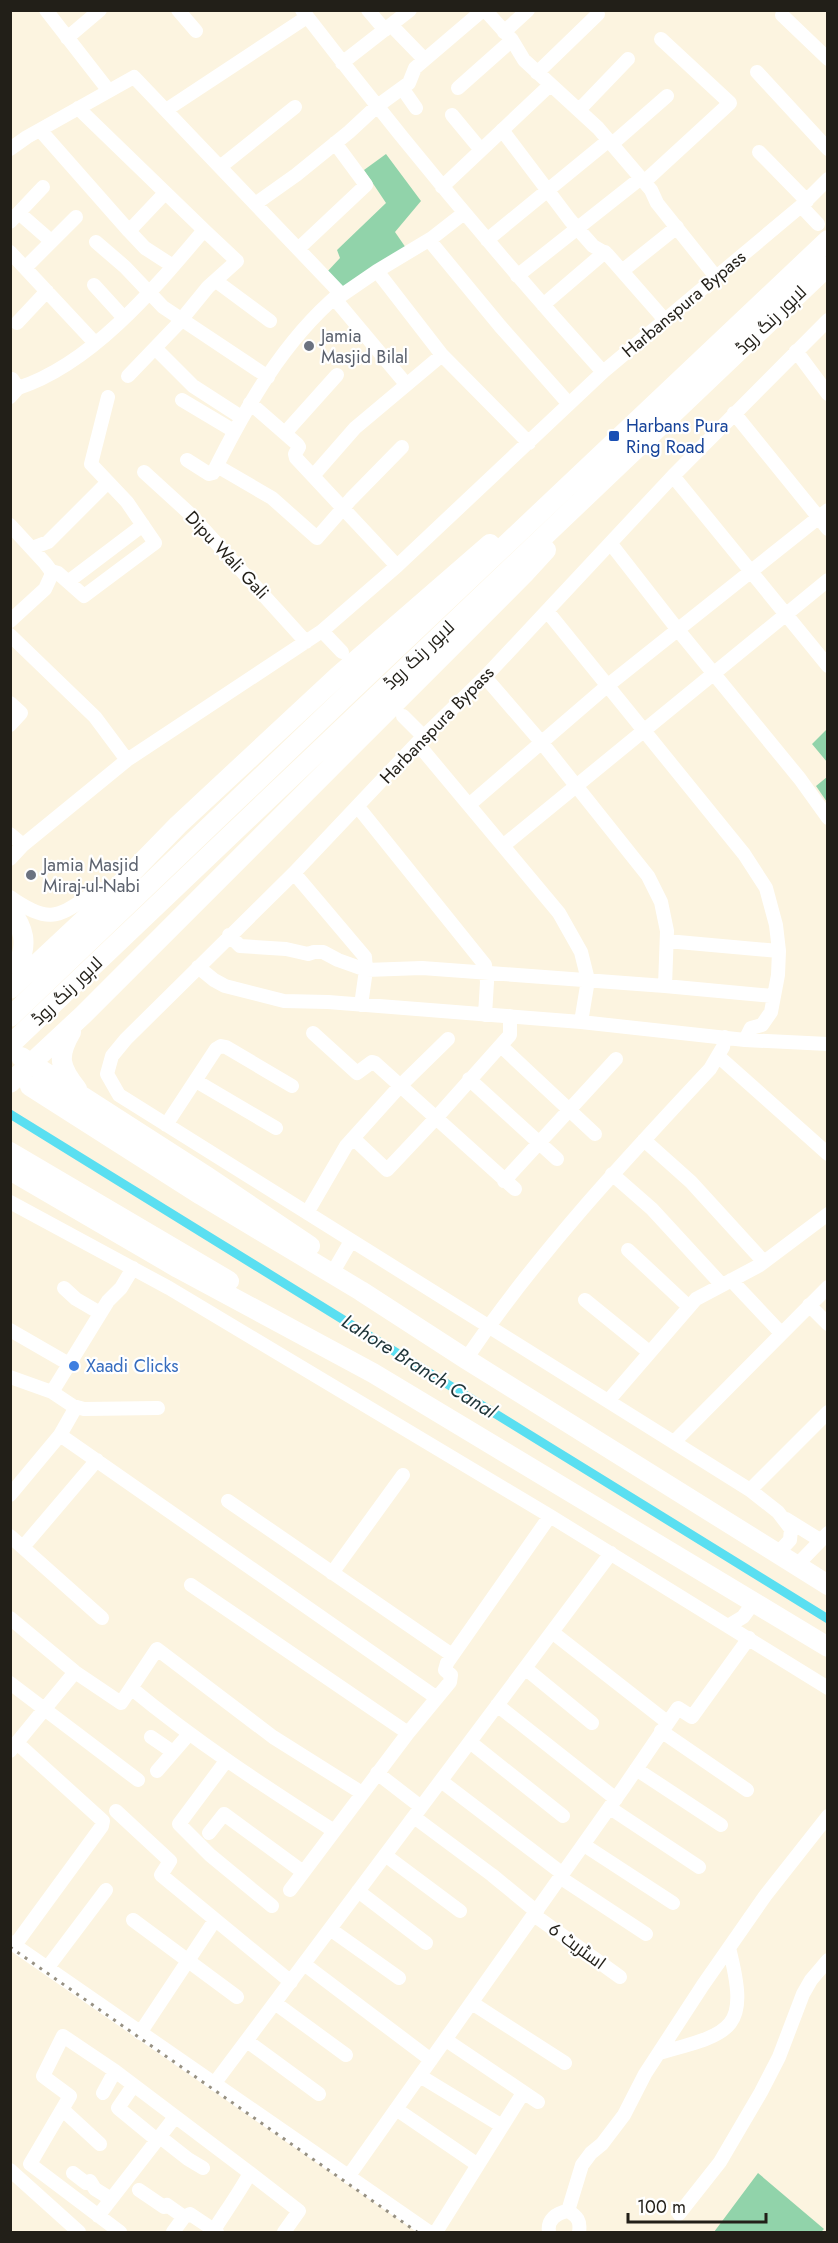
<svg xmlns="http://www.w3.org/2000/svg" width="838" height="2243" viewBox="0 0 838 2243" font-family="Jost,Cairo,sans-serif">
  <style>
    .green { fill: #91d3aa }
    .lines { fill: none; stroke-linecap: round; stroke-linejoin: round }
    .canal { stroke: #5adff1; stroke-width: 9 }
    .minor { stroke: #fff; stroke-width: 14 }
    .highway { stroke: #fff; stroke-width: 20 }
    .rail { stroke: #979183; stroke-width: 3; stroke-dasharray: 3 6; stroke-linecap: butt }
    .worship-dot { fill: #6b7280; stroke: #fff; stroke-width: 2 }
    .transit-dot { fill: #1a4fb4; stroke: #fff; stroke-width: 2 }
    .shop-dot { fill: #3f7fe0; stroke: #fff; stroke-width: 2 }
    .labels { text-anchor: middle; stroke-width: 4.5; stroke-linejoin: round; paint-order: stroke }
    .street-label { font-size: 18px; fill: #221f18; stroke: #fff }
    .worship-label { font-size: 18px; fill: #5b616d; stroke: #fff; text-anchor: start }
    .transit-label { font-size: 18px; fill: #164399; stroke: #fff; text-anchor: start }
    .shop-label { font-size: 18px; fill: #366cbe; stroke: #fff; text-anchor: start }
    .water-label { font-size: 20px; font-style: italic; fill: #1e3438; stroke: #fff }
  </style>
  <rect width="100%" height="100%" fill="#fcf4e0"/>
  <path class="green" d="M386,154L421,201L395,232L406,248L342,288L326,273L340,258L337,250L386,203L364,170Z
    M827,729V762L812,744Z
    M827,777V802L816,786Z
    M758,2173L824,2229L821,2232H714Z"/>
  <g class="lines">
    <path class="canal" d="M10,1114L828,1619"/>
    <path class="minor" d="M46,10L109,91
      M178,10L196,31
      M302,10C398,135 498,256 603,372
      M368,10L385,30
      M485,10L512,40L524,60L598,128L651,190L657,203L716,277
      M782,15L828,59
      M391,25L424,59
      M504,32L528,10
      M67,38L100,10
      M342,63L410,10
      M757,72L828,149
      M537,73L598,14
      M402,88L416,108
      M458,88L512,40
      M166,110L307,17
      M579,110L628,59
      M452,115L481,150
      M40,130L129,231L145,248L173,266
      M502,130L570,220L593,246L607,254L664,319
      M612,144L667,96
      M10,149L27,137L134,77L342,295L377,271L442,355L529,443
      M759,152L807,201
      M220,167L295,107
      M644,182L730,103L661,39
      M442,187L550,85
      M255,204L296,175L349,132L376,107L409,83L415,68L483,10
      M801,206L818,224
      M19,213L51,241
      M10,222L43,187
      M129,231L165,193
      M429,240L500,326L569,404
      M487,240L609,140
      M96,242L125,267L163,307L268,377
      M298,249L366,185L335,143
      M10,252L95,343
      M25,268L76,217
      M377,271L432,238L464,213
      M622,271L677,227
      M517,276L641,178
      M216,281L270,321
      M94,285L124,318
      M334,298L406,384
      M543,305L605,252
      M17,323L47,291
      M155,348L193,386L241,417
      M796,351L828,394
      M128,376L177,325L208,287L237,261L204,230
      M10,380L12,379L18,388L10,397
      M18,388C92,364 155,288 204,230L78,108
      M182,400L234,431
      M250,403L297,444L299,447L295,454L296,458L397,566
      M734,413L828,529
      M285,433L337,375
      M187,460L209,474L213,473C246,407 283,341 340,293
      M217,466L272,498L317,538L351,499L402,447
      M144,472L190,514L306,642
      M313,476L355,428L442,355
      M673,476L828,666
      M10,525L45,563L51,571V576L45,589L10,621
      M611,544L678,630L800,779L828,818
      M32,548L48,542L108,482
      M51,571L58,573L84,596L155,543L127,502L91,464L108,397
      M69,581L143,525
      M547,611L744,854L766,888L776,925L779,951L778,975L771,1012L762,1025L751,1028L745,1040
      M322,631L342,652
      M10,635L95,717L127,760
      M10,703L21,713L10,725
      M403,716L424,737
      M417,743L559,913L581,952L588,980L581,1022
      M470,804L607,686L828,510
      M358,807L485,965L487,982L485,1015
      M10,834L23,845
      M504,845L828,580
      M10,859L23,845L127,760L322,631L397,566L603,372L801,206L828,179
      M294,873L365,957L366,970L361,1005
      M10,897C54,928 60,914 100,889
      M229,935L240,946L286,949L308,954L314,952H323L338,960L366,970L422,968L665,986L667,931L661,902L648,876L542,743L485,677
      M667,941L779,951
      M198,967L214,980L225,986L284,1001L328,1002L581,1022L745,1040L828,1044
      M665,986L773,996
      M313,1033L357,1073L372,1062L375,1063L515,1189
      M501,1046L595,1134
      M718,1056L828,1154
      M469,1079L557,1159
      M196,1081L276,1128
      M166,1125L216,1049L221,1046L226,1047L292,1086
      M353,1138L387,1170L436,1118L510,1035V1016
      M644,1140L691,1182L764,1262
      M612,1174L652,1209L722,1285
      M504,1181L616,1059
      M10,1202L169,1288L550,1516L828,1688
      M307,1213L346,1146L400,1086L448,1039
      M628,1250L689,1307
      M337,1265L351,1241
      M731,1280L780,1332
      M64,1288L76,1299L100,1313
      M585,1300L649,1352
      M809,1305L828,1324
      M10,1330L69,1364
      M466,1359C537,1254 623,1162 710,1069L723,1047L725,1037
      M10,1377L52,1392L108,1301L121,1288L133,1268
      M52,1392L73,1406L84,1409L158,1408
      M608,1401L696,1299L760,1265L828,1214
      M60,1435L76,1407
      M674,1442L828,1287
      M750,1490L828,1412
      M10,1495L60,1435L437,1698
      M228,1501L452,1655
      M786,1519L820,1540
      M10,1536L102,1618
      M23,1547L97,1460
      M777,1554L790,1540L791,1529L778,1512L750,1490L119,1095L107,1074L112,1056L126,1039L294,873L417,743L485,677L673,476L828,320
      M796,1566L828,1533
      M332,1573L403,1475
      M191,1585L408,1733
      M10,1618L75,1672L121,1703L157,1649L273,1737L362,1793
      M728,1626L743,1617L754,1602
      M552,1632L667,1722
      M525,1668L592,1723
      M10,1683L138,1780
      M131,1688C195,1741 264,1786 334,1831
      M497,1705L616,1799
      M661,1731L747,1790
      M151,1737L173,1752
      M470,1742L563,1816
      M10,1751L75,1672
      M226,1761L179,1824L210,1855L272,1906
      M636,1769L721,1825
      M157,1771L189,1734
      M377,1773L421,1807
      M441,1781L563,1874
      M610,1808L699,1867
      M116,1811L170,1861L161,1875L291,1982
      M414,1817L492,1875L537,1912
      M209,1833L224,1814L303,1872
      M584,1845L673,1903
      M385,1855L460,1911
      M561,1878L646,1934
      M290,1890L408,1733L450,1682L451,1675L445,1670L447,1663L550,1516
      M358,1891L426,1943
      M534,1915L620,1977
      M133,1920L237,1997
      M330,1929L399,1978
      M10,1942L429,2232
      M15,1945L102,1826L103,1821L17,1743
      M304,1964L431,2060
      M48,1967L106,1890
      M275,2003L346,2055
      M472,2003L565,2063
      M140,2033L215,1920
      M446,2040L538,2102
      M247,2041L319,2094
      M659,2053C733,2033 750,2030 729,1948
      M420,2076L502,2126
      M214,2084L611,1553
      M133,2086L118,2108L157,2140
      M103,2093L115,2071
      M396,2109L478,2165
      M63,2110L100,2144
      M160,2137L188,2159L203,2168
      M10,2170L79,2232
      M73,2173L86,2183L90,2181L95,2189L111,2199
      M348,2177L624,1787L678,1708L692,1717L749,1638
      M139,2190L164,2207L167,2205L184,2217
      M568,2211L582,2165L591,2153L602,2144L624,2115L645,2074L703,1985L765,1896L828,1816
      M679,2214L720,2162L761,2092L779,2057L803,1994L811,1980L828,1960
      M98,2216L175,2117
      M120,2232L30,2164L70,2096L43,2076L63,2036L115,2071L250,2173
      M173,2232L184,2217L190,2214L214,2230
      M217,2232L214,2230C226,2211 239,2193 250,2173L299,2211L284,2232
      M436,2232L523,2093
      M549,2232C547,2220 556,2213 568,2211C577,2216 581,2221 579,2232"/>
    <path class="highway" d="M10,909C24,929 28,943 18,965
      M10,989L104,901L178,825L338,676L490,544
      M10,1017L347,695L828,240
      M71,1032C57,1056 59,1067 77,1089
      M10,1045L828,266
      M21,1057L206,1176L310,1246
      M10,1083L83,1015L524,574L546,550
      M30,1086L201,1195L361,1291L466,1359L828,1585
      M10,1152L229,1281
      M10,1170L178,1268L373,1373L828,1647"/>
    <path class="rail" d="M10,1947L417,2232"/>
  </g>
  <g class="worship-dot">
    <circle cx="309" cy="346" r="6"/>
    <circle cx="31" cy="875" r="6"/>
  </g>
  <rect class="transit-dot" x="608" y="430" width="12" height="12" rx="3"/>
  <circle class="shop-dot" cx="74" cy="1366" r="6"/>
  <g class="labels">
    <g class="street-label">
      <text transform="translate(684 304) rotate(-40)" y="6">Harbanspura Bypass</text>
      <text transform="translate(771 320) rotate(-44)" y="6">لاہور رنگ روڈ</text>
      <text transform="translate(227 555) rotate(47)" y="6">Dipu Wali Gali</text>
      <text transform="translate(419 655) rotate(-44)" y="6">لاہور رنگ روڈ</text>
      <text transform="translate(437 725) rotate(-46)" y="6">Harbanspura Bypass</text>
      <text transform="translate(67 991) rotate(-44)" y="6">لاہور رنگ روڈ</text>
      <text transform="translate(577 1946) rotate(36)" y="6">اسٹریٹ 6</text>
    </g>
    <g class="worship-label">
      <text x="321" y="342">Jamia<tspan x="321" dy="21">Masjid Bilal</tspan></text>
      <text x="43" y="871">Jamia Masjid<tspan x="43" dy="21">Miraj-ul-Nabi</tspan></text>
    </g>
    <g class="transit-label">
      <text x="626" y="432">Harbans Pura<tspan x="626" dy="21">Ring Road</tspan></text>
    </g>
    <g class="shop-label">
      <text x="86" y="1372">Xaadi Clicks</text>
    </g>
    <g class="water-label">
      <text transform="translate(419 1366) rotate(32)" y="7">Lahore Branch Canal</text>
    </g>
  </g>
  <rect width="838" height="2243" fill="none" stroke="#221f18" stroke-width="24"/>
  <path d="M628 2213v9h138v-9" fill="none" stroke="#221f18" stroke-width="3"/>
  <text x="637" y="2213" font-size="18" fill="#221f18" stroke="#ffffff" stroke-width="4.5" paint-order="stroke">100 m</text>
</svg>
